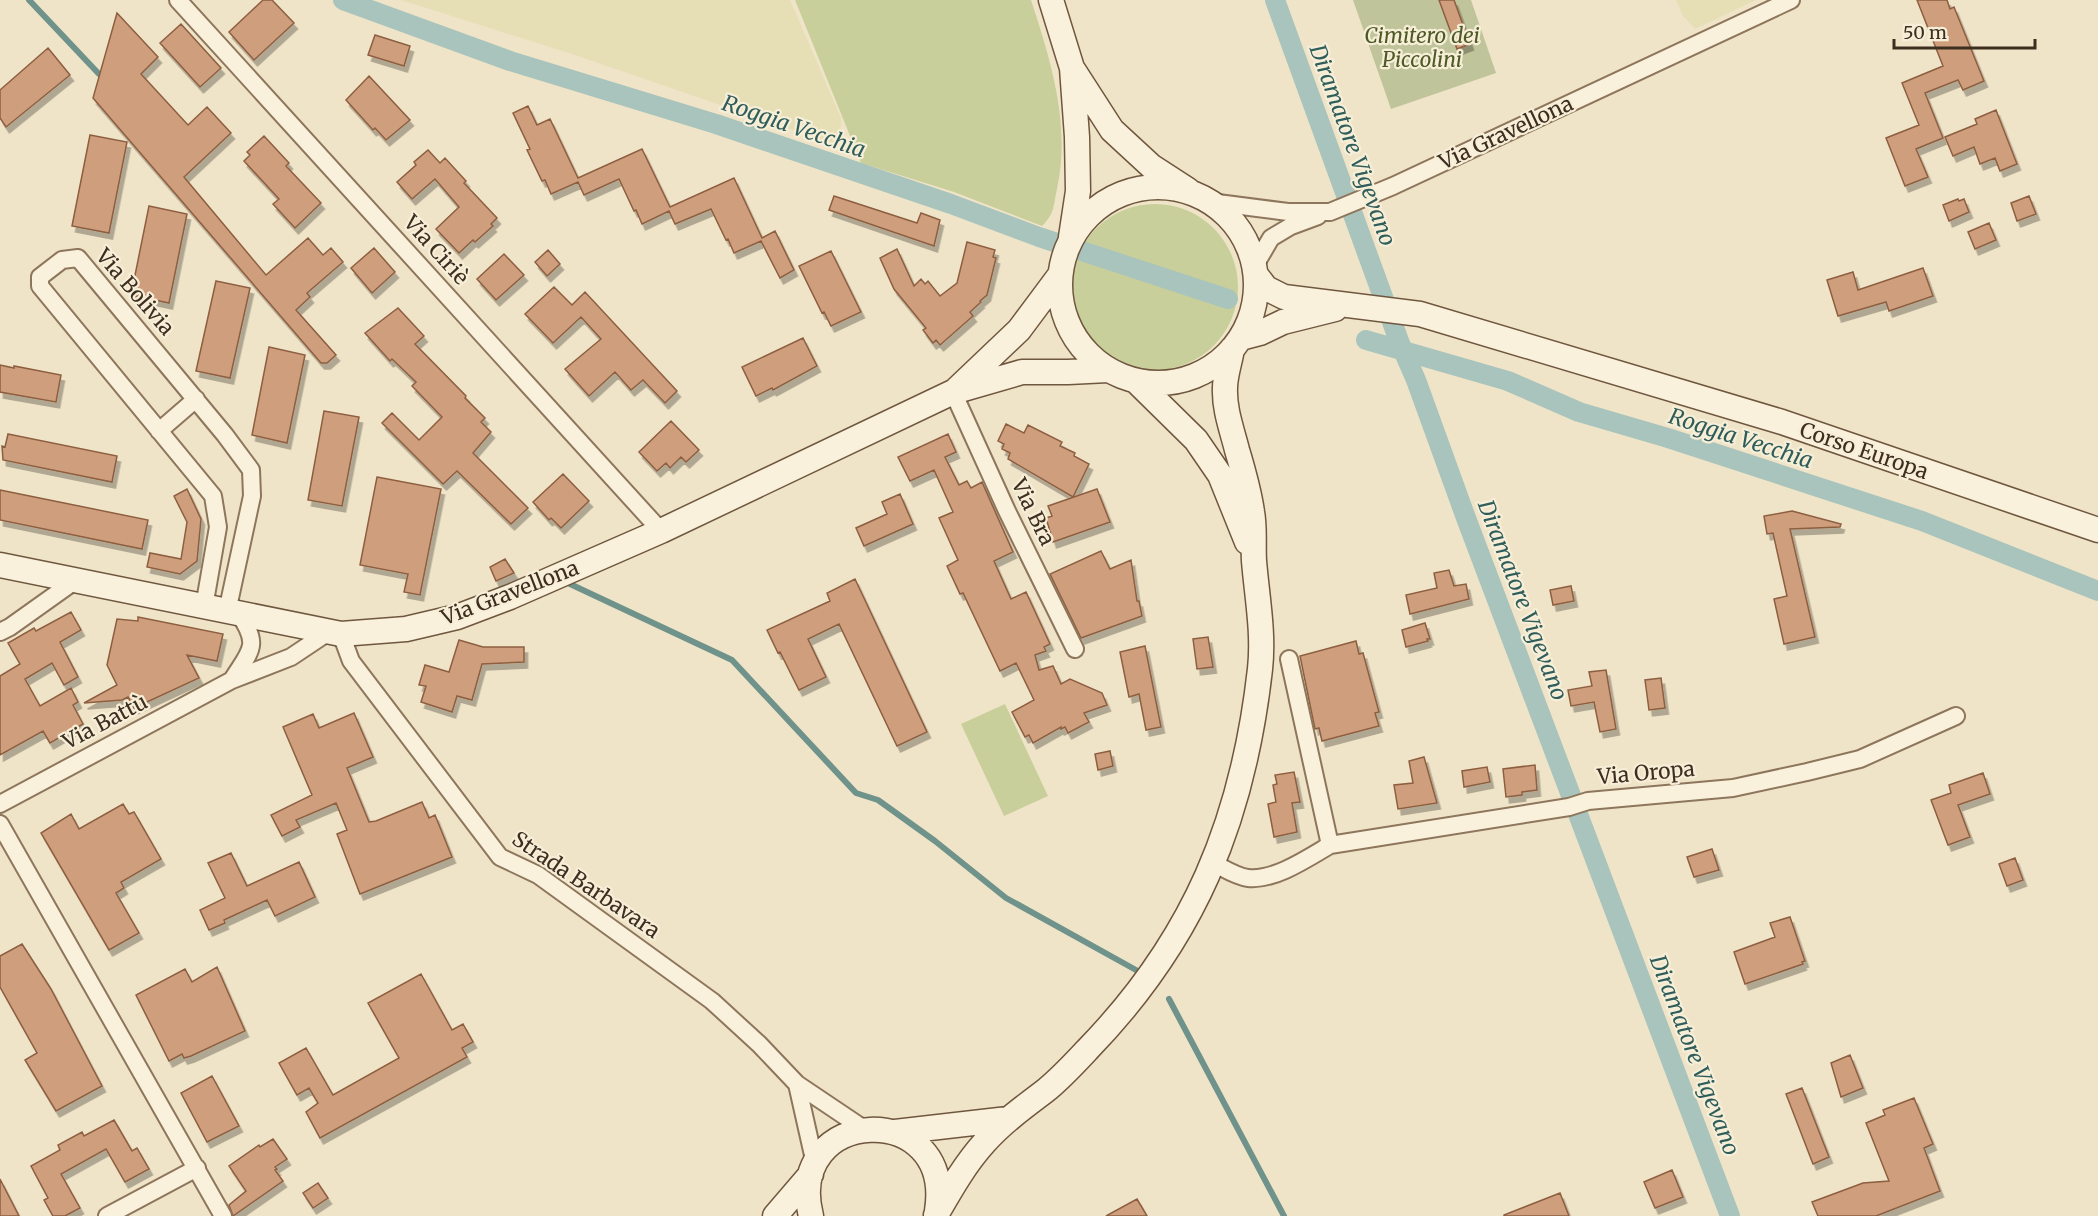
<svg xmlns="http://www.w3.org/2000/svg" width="2098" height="1216" viewBox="0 0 2098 1216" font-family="Merriweather,serif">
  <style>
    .farmland { fill: #e6deb5 }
    .green { fill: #c9cf9b }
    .cemetery { fill: #bfc49a }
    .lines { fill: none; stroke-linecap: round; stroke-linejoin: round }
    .stream { stroke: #6f938a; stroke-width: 6 }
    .canal { stroke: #a9c4bc; stroke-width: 20 }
    .building { fill: #cf9f7d; stroke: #8d5f41; stroke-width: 1.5; filter: url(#shadow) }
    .street-casing { stroke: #8d765c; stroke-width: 20 }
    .secondary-casing { stroke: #6f573f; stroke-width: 27 }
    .street { stroke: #faf1dc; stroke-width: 16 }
    .secondary { stroke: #faf1dc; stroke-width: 24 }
    .labels { text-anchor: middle; stroke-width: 4.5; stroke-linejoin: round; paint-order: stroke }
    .park-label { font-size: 21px; font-style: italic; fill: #4d5a26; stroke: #f7eed8 }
    .street-label { font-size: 21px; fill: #3d2e20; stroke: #f7eed8 }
    .water-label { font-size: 22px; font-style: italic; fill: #2f5d5a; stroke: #f7eed8 }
  </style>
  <defs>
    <filter id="shadow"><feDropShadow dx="3.5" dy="6" stdDeviation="0" flood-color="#0004"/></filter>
  </defs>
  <rect width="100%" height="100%" fill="#f0e4c8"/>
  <path class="farmland" d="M401,0H790L841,118L840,146L572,54Z
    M1676,0H1756L1695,29L1683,16Z"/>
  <path class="green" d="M795,0H1031C1051,61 1071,125 1057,189C1053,207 1055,213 1042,226L954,192L861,163Z
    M1072 287a83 83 0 1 1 166 0a83 83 0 1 1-166 0Z
    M1005,704L1048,796L1004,816L961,724Z"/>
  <path class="cemetery" d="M1353,0H1471L1496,73L1391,109Z"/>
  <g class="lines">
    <path class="stream" d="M29,0L99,74
      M570,584L732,660L856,793L878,800L935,841L1006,898L1136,970
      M1169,999L1284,1216"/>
    <path class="canal" d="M343,0L510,61L716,124L951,204L1039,237L1228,299
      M1275,0L1399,341L1416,380L1466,518L1730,1216
      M1366,340L1508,381L1579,412L1668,438L1922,521L2098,591"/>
  </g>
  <path class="building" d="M263,0H272L294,23L254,60L229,32Z
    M1439,0H1454L1470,44L1457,49Z
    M1917,0H1947L1950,9L1954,7L1984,81L1963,90L1958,80L1925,93L1943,138L1916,149L1928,177L1905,186L1886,138L1919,125L1902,83L1943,66Z
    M117,13L158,57L141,74L188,125L207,107L231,133L184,177L266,275L308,238L323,255L331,248L343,262L307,293L310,297L296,310L336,355L327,363H321L93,98Z
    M181,24L221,68L200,87L160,43Z
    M375,35L410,46L404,66L368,55Z
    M48,48L70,75L6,127L0,118V90Z
    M369,76L410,120L386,140L375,128L373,130L346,100Z
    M528,106L537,125L550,119L578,178L642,149L670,207L734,178L762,238L775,231L794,270L780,278L761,241L734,253L728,239L726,240L711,209L675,224L669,211L642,224L636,210L634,211L619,179L584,195L578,182L551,194L545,180L542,181L527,150L530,149L513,113Z
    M1996,110L2017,164L2000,171L1995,158L1980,164L1974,147L1953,156L1945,137L1977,124L1975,119Z
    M90,135L127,142L109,233L72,226Z
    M264,136L289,163L286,166L321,203L295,228L273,204L279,199L244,161L250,155L247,152Z
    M428,150L440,163L445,158L466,181L464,183L497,218L491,224L493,226L475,242L473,240L459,253L436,229L459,207L435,179L412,199L397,182L416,165L414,162Z
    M834,196L917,223L921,213L940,220L934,246L829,210Z
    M2029,196L2036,214L2017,221L2011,203Z
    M1958,199L1959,201L1964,199L1969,212L1949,221L1943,205Z
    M149,206L187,214L169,303L131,295Z
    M1989,223L1996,240L1975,249L1968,232Z
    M967,242L995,250L993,257L996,258L987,295L980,301L981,302L970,312L973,316L940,345L936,340L933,343L923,330L926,328L894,289L880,258L897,249L914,286L921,279L925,284L928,281L940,296L957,283Z
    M374,248L395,272L372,293L351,268Z
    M548,250L560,264L547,276L535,262Z
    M831,251L861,312L831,326L824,312L822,313L799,266Z
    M504,254L524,275L496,300L477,279Z
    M1923,268L1933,296L1889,311L1886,302L1838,316L1827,280L1853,272L1858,290Z
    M216,281L250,288L230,378L196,371Z
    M554,287L572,305L585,292L677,391L665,403L643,380L631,390L615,372L589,396L565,369L601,339L581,317L553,343L525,314Z
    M398,308L424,336L415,344L466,396L465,398L485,418L481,422L491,432L473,453L528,508L511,524L457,471L443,484L382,423L392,413L419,440L442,417L412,386L416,382L392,359L390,361L365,333Z
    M803,338L817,366L773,390L772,388L756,396L742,367Z
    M269,347L305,355L287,443L252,435Z
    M0,365L14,368V366L61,375L56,402L0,392Z
    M324,411L359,417L342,506L308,500Z
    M671,421L699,450L686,462L681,457L670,468L666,463L657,471L639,452Z
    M1006,424L1024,433L1028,425L1062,442L1060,446L1075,453L1074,456L1089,464L1073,497L1008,459L1010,453L1002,449L1004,444L998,441Z
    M8,434L117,456L112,482L3,460L2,446L5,447Z
    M948,434L956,452L945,457L959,485L967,481L971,488L982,482L1013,552L994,561L1011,599L1026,592L1050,644L1044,647L1046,651L1035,655L1039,670L1053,666L1061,684L1070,679L1102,693L1107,705L1084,713L1089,722L1068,733L1065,727L1061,729V727L1033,743L1029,735L1025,737L1012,712L1034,700L1016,663L1000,671L963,593L960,594L947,566L958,560L939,518L953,512L934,470L910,481L898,457Z
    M563,474L589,501L561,528L551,518L549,520L533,502Z
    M377,477L441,489L420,595L404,592L408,574L360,565Z
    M187,489L201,519L197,561L180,574L147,567L150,553L181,559L187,522L174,496Z
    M1097,489L1110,522L1053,542L1046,518L1052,516L1048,506Z
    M0,490L148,520L142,549L0,520Z
    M900,494L913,524L864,546L856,528L887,514L882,502Z
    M1792,511L1841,524L1840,527L1790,529L1815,637L1784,644L1774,599L1787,596L1773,533L1767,534L1764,516Z
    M1101,551L1110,569L1131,560L1137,601H1139L1142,616L1081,638L1050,574Z
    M505,559L514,573L496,581L490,567Z
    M1449,570L1454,586L1466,584L1469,599L1410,614L1406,595L1437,588L1434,573Z
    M855,579L927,732L897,746L839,624L808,639L826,677L799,690L780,652L778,653L767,630L830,601L827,593Z
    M1571,586L1574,601L1553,605L1550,590Z
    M71,612L81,630L60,642L78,677L64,685L52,663L25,679L40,706L71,688L78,702L73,705L83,724L50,743L43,731L0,755V676L20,664L8,643L34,628L36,631Z
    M138,617L223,634L217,661L187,655L199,678L134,708L128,697L122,700L84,703L117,685L107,665L117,619L138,621Z
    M1425,623L1430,639H1427L1428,641L1406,647L1402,630Z
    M1208,637L1213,667L1197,669L1193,639Z
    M459,640L483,647H524V662L482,664L472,700L457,696L452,712L421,702L426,686L419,685L425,665L449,672Z
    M1356,641L1359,654L1363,653L1379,712L1375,713L1379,726L1322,741L1319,728L1315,729L1300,656Z
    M1145,646L1161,727L1146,730L1139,694L1129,697L1120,652Z
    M1606,670L1616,729L1600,732L1594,702L1571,706L1568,690L1592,686L1589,672Z
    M1661,678L1665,708L1649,710L1645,680Z
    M354,713L373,757L347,768L369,822L376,821L422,802L429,818L435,815L452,857L360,894L337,834L347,830L336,803L296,820L300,827L282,836L271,815L312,795L283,727L313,714L319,728Z
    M1110,751L1113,766L1098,770L1095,754Z
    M1424,757L1437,803L1398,809L1394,785L1413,783L1409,761Z
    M1535,765L1537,790L1522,792V795L1506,797L1503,769Z
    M1487,767L1490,782L1464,787L1462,771Z
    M1294,772L1300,802L1292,803L1297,832L1274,837L1268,804L1276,802L1273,785L1277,784L1275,775Z
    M1983,773L1990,794L1958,805L1970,837L1948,845L1931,800L1951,793L1949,785Z
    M123,804L129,814L134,812L161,859L121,882L124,888L116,893L139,933L109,950L41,833L71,814L79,829Z
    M1712,849L1719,870L1694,877L1687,857Z
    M231,853L247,886L299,862L315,897L275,916L267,900L224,920L225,923L209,930L200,910L225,898L208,863Z
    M2015,858L2023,880L2007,886L1999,864Z
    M1790,917L1805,961L1802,962L1803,964L1745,984L1734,952L1775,937L1770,923Z
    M22,944L51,989L102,1086L56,1111L25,1060L37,1053L0,987V956Z
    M217,967L245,1031L191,1056L184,1058L182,1054L169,1061L136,995L185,969L192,982Z
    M421,974L452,1030L463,1024L473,1042L462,1048L467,1057L320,1138L306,1112L318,1103L309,1088L297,1095L279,1063L306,1048L333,1095L399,1058L368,1003Z
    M1850,1055L1863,1088L1841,1097L1831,1063Z
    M212,1076L239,1126L207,1142L181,1093Z
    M1802,1088L1829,1157L1813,1164L1786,1094Z
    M1914,1098L1933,1144L1924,1148L1940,1191L1876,1216H1818L1812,1202L1863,1183L1889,1181L1866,1123L1885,1115L1883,1110Z
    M114,1120L132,1151L137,1148L149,1169L125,1182L106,1149L61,1174L80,1208L65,1216H53L44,1200L48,1198L31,1166L60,1150L58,1145L82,1132L84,1136Z
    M273,1139L287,1159L275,1167L277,1169L275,1170L283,1181L233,1216L229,1205L246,1191L229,1166L259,1145L260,1147Z
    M1672,1170L1683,1197L1655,1208L1644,1182Z
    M0,1179L19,1216H0Z
    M318,1183L328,1198L313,1208L303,1193Z
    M1560,1193L1569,1216H1504V1215Z
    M1137,1199L1147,1216H1106Z"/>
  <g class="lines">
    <defs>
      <path id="street" d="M178,0L661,531
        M1210,202L1288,212H1330L1393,186L1791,0
        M1254,267L1271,238L1291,226L1318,216
        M953,392L1007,511L1075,649
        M159,431L196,399
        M204,607L218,527L213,496L40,286V277L62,260L78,258L225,435L251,470L252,496L227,612
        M0,632L10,627L76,580
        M341,634L351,661L500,857L538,875L712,1001L759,1044L797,1084L864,1129
        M1289,659L1330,845
        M232,680C250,651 261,646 239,614
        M0,804L232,680L291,657L330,631
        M0,824L223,1216
        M1213,863C1223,868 1237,877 1248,878C1274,881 1308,858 1330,845L1569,807L1588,801L1733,788L1807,772L1860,759L1956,716
        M797,1084L815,1164
        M107,1216L197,1168"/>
      <path id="secondary" d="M1051,0L1072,68L1077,137L1078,191L1071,237
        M1074,71L1112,130L1151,166L1188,190
        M1060 285a98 98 0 1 1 196 0a98 98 0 1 1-196 0Z
        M1256,275L1266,288L1284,297L1420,314L1782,422L2098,530
        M1241,338L1260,333L1283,322L1335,309
        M1136,381L1196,440L1220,475L1247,542
        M957,389L1019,330L1060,275
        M0,565L341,634L406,629L457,617L510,597L661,531L953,392L1022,372H1068L1108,370
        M895,1132L1008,1119
        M936,1215C951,1189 965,1164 985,1142C1003,1122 1024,1107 1045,1091C1060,1079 1074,1064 1087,1050C1194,940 1243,821 1260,669C1264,633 1257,597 1254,561C1253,545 1255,528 1252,512C1249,491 1243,470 1237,450C1232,430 1224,409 1225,388C1225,375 1230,362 1232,349
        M775,1216L811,1174
        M811,1216C783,1106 955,1098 937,1211"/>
    </defs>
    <use href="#street" class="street-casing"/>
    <use href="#secondary" class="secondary-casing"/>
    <use href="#street" class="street"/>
    <use href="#secondary" class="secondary"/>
  </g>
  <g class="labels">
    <g class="park-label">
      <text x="1422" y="43">Cimitero dei<tspan x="1422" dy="24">Piccolini</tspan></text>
    </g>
    <g class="street-label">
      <text transform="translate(1506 133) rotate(-25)" y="7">Via Gravellona</text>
      <text transform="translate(436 250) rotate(48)" y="7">Via Ciriè</text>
      <text transform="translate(135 292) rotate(49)" y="7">Via Bolivia</text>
      <text transform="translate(1864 451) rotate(19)" y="7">Corso Europa</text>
      <text transform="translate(1033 512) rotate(64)" y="7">Via Bra</text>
      <text transform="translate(510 593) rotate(-21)" y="7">Via Gravellona</text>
      <text transform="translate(105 722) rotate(-28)" y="7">Via Battù</text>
      <text transform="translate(1646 773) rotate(-5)" y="7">Via Oropa</text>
      <text transform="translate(586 885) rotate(34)" y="7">Strada Barbavara</text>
    </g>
    <g class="water-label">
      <text transform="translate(794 126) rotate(19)" y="8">Roggia Vecchia</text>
      <text transform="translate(1353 145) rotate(70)" y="8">Diramatore Vigevano</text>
      <text transform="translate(1741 438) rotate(18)" y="8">Roggia Vecchia</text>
      <text transform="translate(1523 600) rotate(69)" y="8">Diramatore Vigevano</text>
      <text transform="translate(1695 1055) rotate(69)" y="8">Diramatore Vigevano</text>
    </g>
  </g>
  <path d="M1894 39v9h141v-9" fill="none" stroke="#3d2e20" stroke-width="3"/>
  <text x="1903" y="39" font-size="18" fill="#3d2e20" stroke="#f7eed8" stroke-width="4.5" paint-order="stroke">50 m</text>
</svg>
